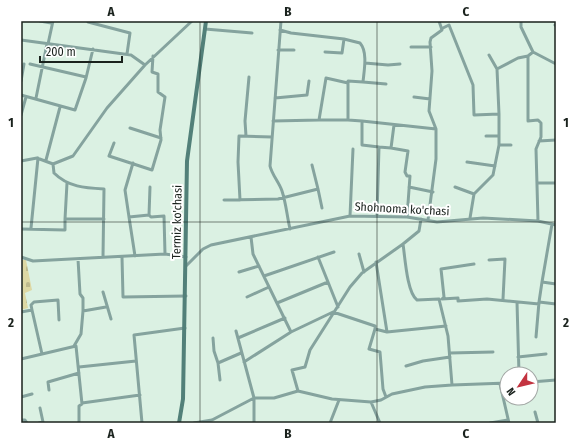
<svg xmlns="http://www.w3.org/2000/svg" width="577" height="444" viewBox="0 0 577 444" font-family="'Fira Sans Condensed',sans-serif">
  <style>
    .cemetery { fill: url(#cemetery-stones) }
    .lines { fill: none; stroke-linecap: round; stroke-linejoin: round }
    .minor { stroke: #85a39e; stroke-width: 3 }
    .secondary { stroke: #528079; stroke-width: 4 }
    .grid { fill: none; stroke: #1a221d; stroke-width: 1; stroke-opacity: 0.55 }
    .labels { text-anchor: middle; stroke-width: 4; stroke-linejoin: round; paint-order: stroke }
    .street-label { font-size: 12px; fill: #1a221d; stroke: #fff }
    .neatline { fill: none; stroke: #1a221d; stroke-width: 1.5 }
    .grid-label { font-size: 13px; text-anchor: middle; font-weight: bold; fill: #1a221d }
  </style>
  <defs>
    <pattern id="cemetery-stones" width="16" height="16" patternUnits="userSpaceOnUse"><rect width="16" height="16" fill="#ddd8a4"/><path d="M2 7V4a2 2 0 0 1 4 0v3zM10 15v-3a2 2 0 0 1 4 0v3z" fill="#bdb98d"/></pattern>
  </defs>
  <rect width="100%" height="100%" fill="#dbf1e3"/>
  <path class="cemetery" d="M21,260H26L32,290L25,293L28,308L21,310Z"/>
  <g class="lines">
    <path class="minor" d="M40,21L51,23
      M281,21L270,166C272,175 279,182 282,191C286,203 287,216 290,229
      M521,21V27L533,52L556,64
      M88,22L130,33L127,54
      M555,25L556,26
      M443,28L449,25L473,85L474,115L499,114V136
      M205,29L252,33
      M280,30L291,33L344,39
      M21,40L131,55L145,65
      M48,44L53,21
      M411,47H431
      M278,50H294
      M533,52L528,56V121L538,120L541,123V137L536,149L538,221
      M489,55L497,69L499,114
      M365,63L388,65L400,64
      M30,64L86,77
      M497,69L518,58L528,56
      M21,81L24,64
      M363,82L386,84
      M21,95L75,110L86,78L93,49
      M414,97L430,99
      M36,98L47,44
      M275,98L307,95L309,81
      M21,115L26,97
      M319,120H348V81L363,82C364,71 368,52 360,43L344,39L342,53L325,52
      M348,120L362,121V145L379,147L377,215
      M273,121L319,120L326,78L348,83
      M362,121L436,129
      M130,128L161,138
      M246,136L245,121L249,77
      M486,136H499V145
      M539,141L556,140
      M114,143L109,156L152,170L161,140L160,130L165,97L158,92V74L152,72L153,56
      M379,147L391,148L394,125
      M391,148L408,151L405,172L407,176H410L407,217
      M46,160L60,107
      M21,161L37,158L53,164
      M467,162L495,166
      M538,183H556
      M409,187L433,192
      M455,187L474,194
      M318,189L322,208
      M224,200L278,199L318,189L312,165
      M240,200L238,162L239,136L272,137
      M149,215L151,217L164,216L165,254
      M350,216L353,149
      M129,217L125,190L133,163
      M470,218L474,194L493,175L499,145H511
      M65,219L67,183
      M421,219L419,231L403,244C405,257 407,293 417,300L439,299L448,336L452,385
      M428,220L436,159V129L429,111L432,71L430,42L431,38L442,30L439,21
      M552,224L542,282L556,284
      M31,228L38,158
      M21,229L65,230V219H104
      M251,237L253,254L291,332
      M359,254L364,272
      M135,256L129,217L149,215L150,187
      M21,257L33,261L165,254L186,257
      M103,257L104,189C85,188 68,187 54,173L53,164L73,156L107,108L145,65L192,21
      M122,257L123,297L186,296
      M318,257L338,307
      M78,259L80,294L83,298V311L106,307
      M489,260L505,259L503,299
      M376,262L387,332L446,326
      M186,266L203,249L211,245L350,216L407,217L437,222L483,218L538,221L556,225
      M239,272L259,266
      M264,276L334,252
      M542,282L539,302L556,304
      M103,292L111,319
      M247,297L269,287
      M442,299L458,298V301L487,299L539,304
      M442,299L444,297L441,269L474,264
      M517,302L519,374
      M277,303L328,282
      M32,310L42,354
      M21,312L32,310L31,305L34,302L58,300L59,320
      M375,329L369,349L380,352L383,389L386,397
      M236,331L254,398V423
      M536,337L539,302
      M213,338L214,351L218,363
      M238,338L285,318
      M74,346L81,334L83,311
      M450,353L493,352
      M518,357L546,354
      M21,359L76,346L82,404L79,406V423
      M244,362L291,332L333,312L375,326V329L387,332
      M406,366L423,361L450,357
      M79,367L136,361
      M220,380L218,363L241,353
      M531,382L556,380
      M500,384L509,423
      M49,390L48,382L79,373
      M298,391L292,370L305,367L310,350L350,287L362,273L403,244
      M21,397L32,394
      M371,402L380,423
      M82,403L140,395
      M535,412L538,423
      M21,420H25L27,423
      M39,423L43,422L40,408
      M142,423L134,335L185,328
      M194,423L212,420L254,398H274L298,391L332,399L371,402L381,400L392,394L425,387L452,385L507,383
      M330,423L339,400
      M490,423L508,420"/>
    <path class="secondary" d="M179,423L183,399L187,161L206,21"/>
  </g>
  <path class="grid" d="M200,21V423M377,21V423M21,222H556"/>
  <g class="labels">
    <g class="street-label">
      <text transform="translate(402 209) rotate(3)" y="4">Shohnoma ko'chasi</text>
      <text transform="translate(177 222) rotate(-89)" y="4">Termiz ko'chasi</text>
    </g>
  </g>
  <rect width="577" height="444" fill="none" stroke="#ffffff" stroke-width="44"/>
  <g transform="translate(519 386) rotate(235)"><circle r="19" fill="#ffffff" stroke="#a3a7a5"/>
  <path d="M0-3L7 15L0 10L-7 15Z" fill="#c33340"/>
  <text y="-6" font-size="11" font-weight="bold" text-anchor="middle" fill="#1a221d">N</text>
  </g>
  <path d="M40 56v6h82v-6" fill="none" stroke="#1a221d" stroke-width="2"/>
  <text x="46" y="56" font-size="12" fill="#1a221d" stroke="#ffffff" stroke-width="3" paint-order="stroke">200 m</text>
  <rect x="22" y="22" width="533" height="400" class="neatline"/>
  <g class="grid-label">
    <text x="111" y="16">A</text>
    <text x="288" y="16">B</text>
    <text x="466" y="16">C</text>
    <text x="11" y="127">1</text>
    <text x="566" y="127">1</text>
    <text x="11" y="327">2</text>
    <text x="566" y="327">2</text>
    <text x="111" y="438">A</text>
    <text x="288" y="438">B</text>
    <text x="466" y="438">C</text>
  </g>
</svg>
